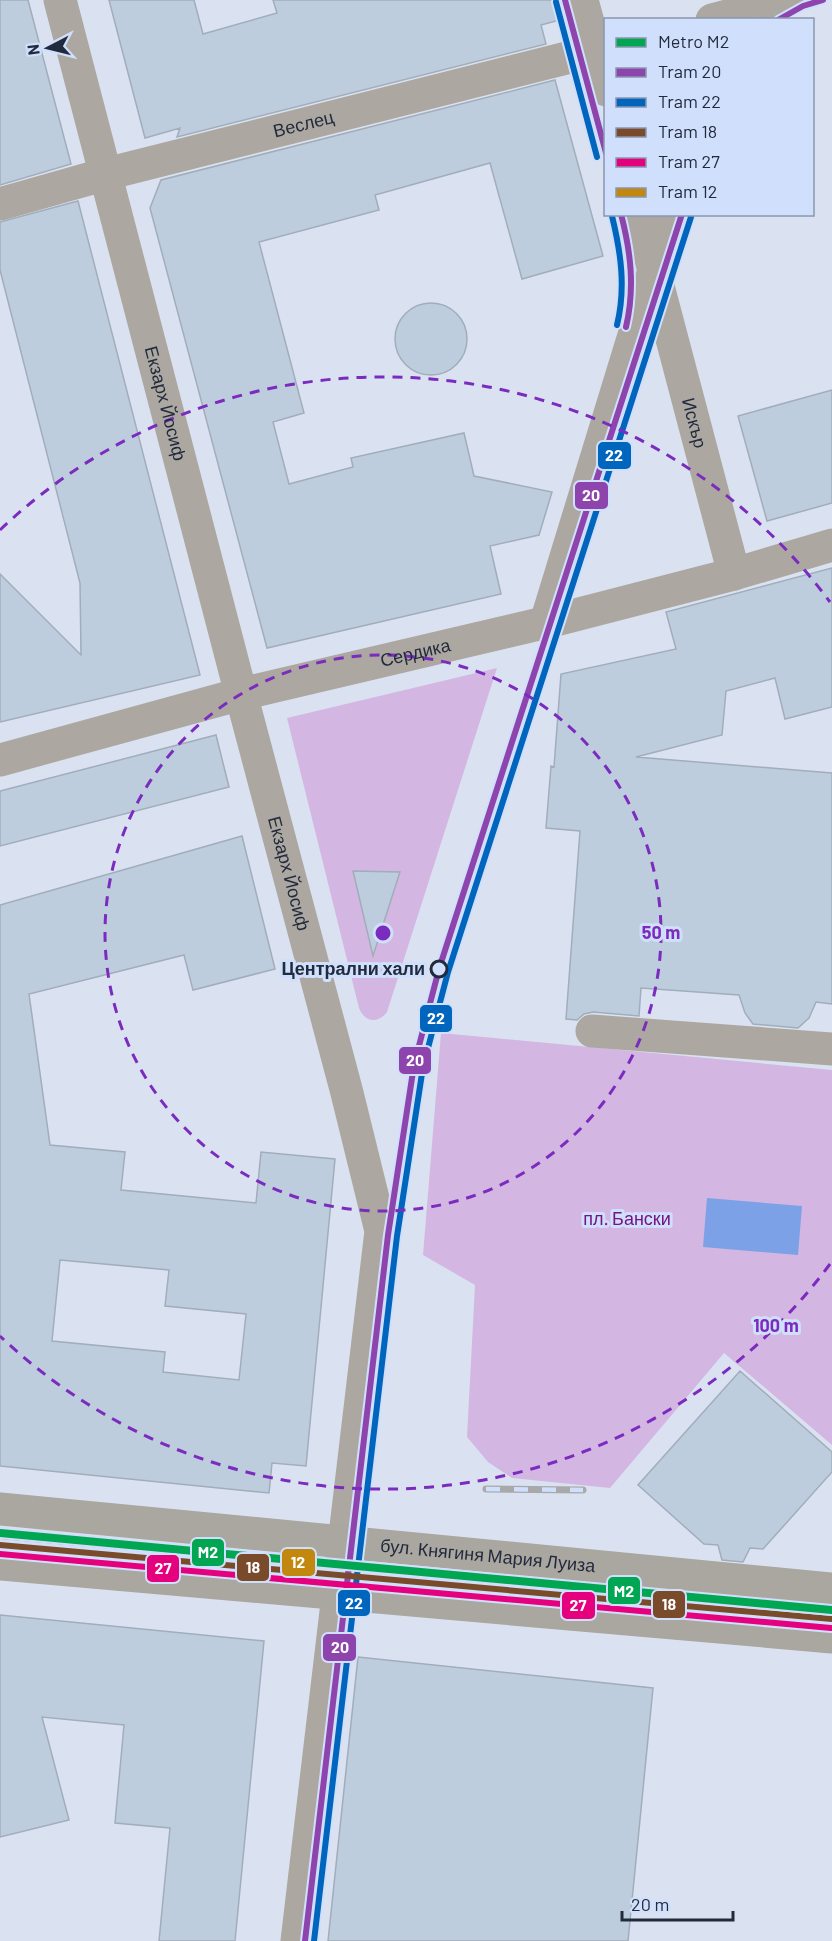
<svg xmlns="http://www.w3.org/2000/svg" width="832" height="1941" viewBox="0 0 832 1941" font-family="Barlow,sans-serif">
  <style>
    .green { fill: #d4b6e3 }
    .water { fill: #7ca1e7 }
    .building { fill: #becddd; stroke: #a1adba; stroke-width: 1.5; fill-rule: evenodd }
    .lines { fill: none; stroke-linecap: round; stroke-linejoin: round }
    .street { stroke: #aca8a1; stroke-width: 33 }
    .secondary { stroke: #aaa6a0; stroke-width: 33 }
    .tram { stroke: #a8a9aa; stroke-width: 1.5 }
    .rail-casing { stroke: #a8a9aa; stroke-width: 7 }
    .rail { stroke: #d0dffb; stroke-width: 4.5; stroke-dasharray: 14; stroke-linecap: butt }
    .tram-1-casing { stroke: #d0dffb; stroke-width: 10 }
    .tram-2-casing { stroke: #d0dffb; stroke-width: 10 }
    .tram-3-casing { stroke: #d0dffb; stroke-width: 10 }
    .tram-4-casing { stroke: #d0dffb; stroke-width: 10 }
    .tram-5-casing { stroke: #d0dffb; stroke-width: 10 }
    .tram-1 { stroke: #8e44ad; stroke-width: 6 }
    .tram-2 { stroke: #0065bd; stroke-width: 6 }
    .tram-3 { stroke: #7a4b2a; stroke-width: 6 }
    .tram-4 { stroke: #e5007d; stroke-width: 6 }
    .tram-5 { stroke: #c2870f; stroke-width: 6 }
    .metro-1-casing { stroke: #d0dffb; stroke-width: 12 }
    .metro-1 { stroke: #00a651; stroke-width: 8 }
    .ring { fill: none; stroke: #7b2cbf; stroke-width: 3; stroke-dasharray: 10 8 }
    .stop-dot { fill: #d0dffb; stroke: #222b3d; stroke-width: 3 }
    .labels { text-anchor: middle; stroke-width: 6; stroke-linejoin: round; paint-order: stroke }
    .street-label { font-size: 18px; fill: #222b3d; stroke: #d0dffb }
    .stop-label { font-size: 18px; font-weight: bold; fill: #222b3d; stroke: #d0dffb; text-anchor: end }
    .park-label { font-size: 18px; fill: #771384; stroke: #d0dffb }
    .centre { fill: #7b2cbf; stroke: #d0dffb; stroke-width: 3 }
    .ring-label { font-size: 18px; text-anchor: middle; font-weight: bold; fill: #7b2cbf; stroke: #d0dffb; stroke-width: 6; stroke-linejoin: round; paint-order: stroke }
    .line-badge { stroke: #d0dffb; stroke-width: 2 }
    .badge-label { font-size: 16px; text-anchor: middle; font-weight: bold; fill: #fff }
  </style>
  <rect width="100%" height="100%" fill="#dae2f1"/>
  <path class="green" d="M497,668L387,1012C378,1024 364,1022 359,1008L287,718Z
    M441,1033L832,1070V1445L724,1353L610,1488L512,1478L488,1462L467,1437L475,1285L423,1255Z"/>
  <path class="water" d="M707,1198L802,1206L798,1255L703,1247Z"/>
  <path class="building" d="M0,0H28L71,164L0,185Z
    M109,0H194L203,34L277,13L273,0H564L567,18L541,25L546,44L177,137L180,128L145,138Z
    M555,80L603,256L522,279L490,163L375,195L379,210L259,242L304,413L273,422L289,484L353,467L351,458L464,433L474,476L552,492L539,535L490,546L501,594L267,648L150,208L161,180Z
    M78,201L200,675L0,722V574L81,655L80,583L0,270V222Z
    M395 339a36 36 0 1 1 72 0a36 36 0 1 1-72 0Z
    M832,390V503L767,521L738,416Z
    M832,568V707L785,719L775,678L726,691L722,735L636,757L832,773V1004L816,1002L809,1018L798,1028L753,1024L745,1013L739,995L641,988L639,1016L593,1012L584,1014L577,1020L566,1019L580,831L546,828L551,766L554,767L561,674L676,649L666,612Z
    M216,735L229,787L0,846V791Z
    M242,836L275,969L193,990L184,955L29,994L50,1145L125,1152L121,1190L256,1203L261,1152L335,1159L306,1466L272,1463L269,1493L0,1466V905ZM60,1260L169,1270L165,1306L246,1314L239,1380L163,1372L165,1352L52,1341Z
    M353,871L400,872L373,956Z
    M740,1371L832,1452V1472L763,1549L750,1548L743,1562L722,1560L718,1545L704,1544L638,1485Z
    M0,1615L264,1641L235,1941H159L170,1828L115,1823L124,1725L42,1717L69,1820L0,1837Z
    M358,1657L653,1688L628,1941H328Z"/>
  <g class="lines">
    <g class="street">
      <path id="s1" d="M60,0L241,694L347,1093L381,1231L297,1941"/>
      <path d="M582,0L606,90"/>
      <path d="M712,20L787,0"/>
      <path id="s2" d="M0,204L106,174L606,48"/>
      <path id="s3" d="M639,214L734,574"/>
      <path d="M546,622L654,270L675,214"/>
      <path id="s4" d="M0,760L241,694L552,621L734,574L832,545"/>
      <path d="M592,1031L832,1049"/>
    </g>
    <g class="secondary">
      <path id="s5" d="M0,1509L832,1589"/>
      <path d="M0,1564L832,1637"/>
    </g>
    <path class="tram" d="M579,0L606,22
      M745,20L822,0"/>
    <defs>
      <path id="rail" d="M486,1489L583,1490"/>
    </defs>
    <use href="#rail" class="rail-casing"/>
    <use href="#rail" class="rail"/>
    <defs>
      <path id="tram-1" d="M565,0L606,153
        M778,20L803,6L823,0
        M621,214C631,253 635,288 626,327
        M305,1941L388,1235L414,1065L439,969L682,214"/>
      <path id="tram-2" d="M556,2L597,157
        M612,216C621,253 626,288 617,325
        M314,1941L397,1236L423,1067L448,972L691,217"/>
      <path id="tram-3" d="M0,1545L832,1619"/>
      <path id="tram-4" d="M0,1554L831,1628"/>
      <path id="tram-5" d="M1,1536L832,1610"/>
    </defs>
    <use href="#tram-1" class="tram-1-casing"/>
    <use href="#tram-2" class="tram-2-casing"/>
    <use href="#tram-3" class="tram-3-casing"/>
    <use href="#tram-4" class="tram-4-casing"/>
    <use href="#tram-5" class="tram-5-casing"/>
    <use href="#tram-1" class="tram-1"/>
    <use href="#tram-2" class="tram-2"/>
    <use href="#tram-3" class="tram-3"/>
    <use href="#tram-4" class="tram-4"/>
    <use href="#tram-5" class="tram-5"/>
    <defs>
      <path id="metro-1" d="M0,1533L832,1610"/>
    </defs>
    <use href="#metro-1" class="metro-1-casing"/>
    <use href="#metro-1" class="metro-1"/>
  </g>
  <g class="ring">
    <circle cx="383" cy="933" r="278"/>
    <path d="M830 1264A556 556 0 0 1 0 1336M0 530A556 556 0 0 1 830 602"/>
  </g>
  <circle class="stop-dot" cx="439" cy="969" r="8"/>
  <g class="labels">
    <g class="street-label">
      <text dy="6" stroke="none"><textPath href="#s2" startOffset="314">Веслец</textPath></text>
      <text dy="6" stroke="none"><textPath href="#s1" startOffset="417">Екзарх Йосиф</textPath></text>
      <text dy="6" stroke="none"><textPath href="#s3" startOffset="216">Искър</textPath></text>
      <text dy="6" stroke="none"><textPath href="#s4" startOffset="429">Сердика</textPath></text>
      <text dy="6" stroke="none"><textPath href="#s1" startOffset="903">Екзарх Йосиф</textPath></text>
      <text dy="6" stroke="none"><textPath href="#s5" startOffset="490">бул. Княгиня Мария Луиза</textPath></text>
    </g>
    <g class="stop-label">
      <text x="425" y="975">Централни хали</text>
    </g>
    <g class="park-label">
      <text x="627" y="1225">пл. Бански</text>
    </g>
  </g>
  <circle cx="383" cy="933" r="9" class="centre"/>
  <g class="ring-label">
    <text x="661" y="939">50 m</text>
    <text x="776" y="1332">100 m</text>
  </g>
  <g class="line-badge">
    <rect x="597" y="441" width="35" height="29" rx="6" fill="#0065bd"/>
    <rect x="574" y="481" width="35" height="29" rx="6" fill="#8e44ad"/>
    <rect x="419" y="1004" width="34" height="29" rx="6" fill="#0065bd"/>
    <rect x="398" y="1046" width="34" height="29" rx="6" fill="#8e44ad"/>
    <rect x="191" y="1538" width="34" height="29" rx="6" fill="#00a651"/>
    <rect x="281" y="1548" width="35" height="29" rx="6" fill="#c2870f"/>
    <rect x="236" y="1553" width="34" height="29" rx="6" fill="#7a4b2a"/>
    <rect x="146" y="1554" width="34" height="29" rx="6" fill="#e5007d"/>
    <rect x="607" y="1576" width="34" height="29" rx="6" fill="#00a651"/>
    <rect x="337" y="1589" width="34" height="28" rx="6" fill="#0065bd"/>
    <rect x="652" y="1590" width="34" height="29" rx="6" fill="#7a4b2a"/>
    <rect x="561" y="1591" width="35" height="29" rx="6" fill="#e5007d"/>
    <rect x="322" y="1633" width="35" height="29" rx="6" fill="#8e44ad"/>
  </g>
  <g class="badge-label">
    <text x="614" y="461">22</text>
    <text x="591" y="501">20</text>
    <text x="436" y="1024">22</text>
    <text x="415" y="1066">20</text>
    <text x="208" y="1558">M2</text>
    <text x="298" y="1568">12</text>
    <text x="253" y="1573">18</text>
    <text x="163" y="1574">27</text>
    <text x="624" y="1597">M2</text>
    <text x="354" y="1609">22</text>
    <text x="669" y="1610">18</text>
    <text x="578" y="1611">27</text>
    <text x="340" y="1653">20</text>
  </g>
  <rect x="604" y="18" width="210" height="198" fill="#d0dffb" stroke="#8a97af" stroke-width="1.5"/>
  <rect x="616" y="38" width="30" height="9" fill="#00a651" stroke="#8a97af" stroke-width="1.5"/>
  <text x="658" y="48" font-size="18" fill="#222b3d">Metro M2</text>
  <rect x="616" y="68" width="30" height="9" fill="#8e44ad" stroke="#8a97af" stroke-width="1.5"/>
  <text x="658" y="78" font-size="18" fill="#222b3d">Tram 20</text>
  <rect x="616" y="98" width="30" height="9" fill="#0065bd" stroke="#8a97af" stroke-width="1.5"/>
  <text x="658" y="108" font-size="18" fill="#222b3d">Tram 22</text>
  <rect x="616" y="128" width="30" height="9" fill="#7a4b2a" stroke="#8a97af" stroke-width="1.5"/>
  <text x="658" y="138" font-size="18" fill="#222b3d">Tram 18</text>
  <rect x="616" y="158" width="30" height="9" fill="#e5007d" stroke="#8a97af" stroke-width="1.5"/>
  <text x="658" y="168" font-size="18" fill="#222b3d">Tram 27</text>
  <rect x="616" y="188" width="30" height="9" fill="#c2870f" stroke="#8a97af" stroke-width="1.5"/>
  <text x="658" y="198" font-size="18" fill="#222b3d">Tram 12</text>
  <g transform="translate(48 48) rotate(263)" stroke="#d0dffb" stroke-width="4.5" paint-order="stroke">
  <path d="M0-4.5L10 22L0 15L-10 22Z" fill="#222b3d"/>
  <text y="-9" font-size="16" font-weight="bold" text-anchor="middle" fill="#222b3d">N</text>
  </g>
  <path d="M622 1911v9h111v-9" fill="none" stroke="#222b3d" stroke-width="3"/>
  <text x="631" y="1911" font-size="18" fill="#222b3d" stroke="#d0dffb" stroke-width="4.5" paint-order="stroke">20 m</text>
</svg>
